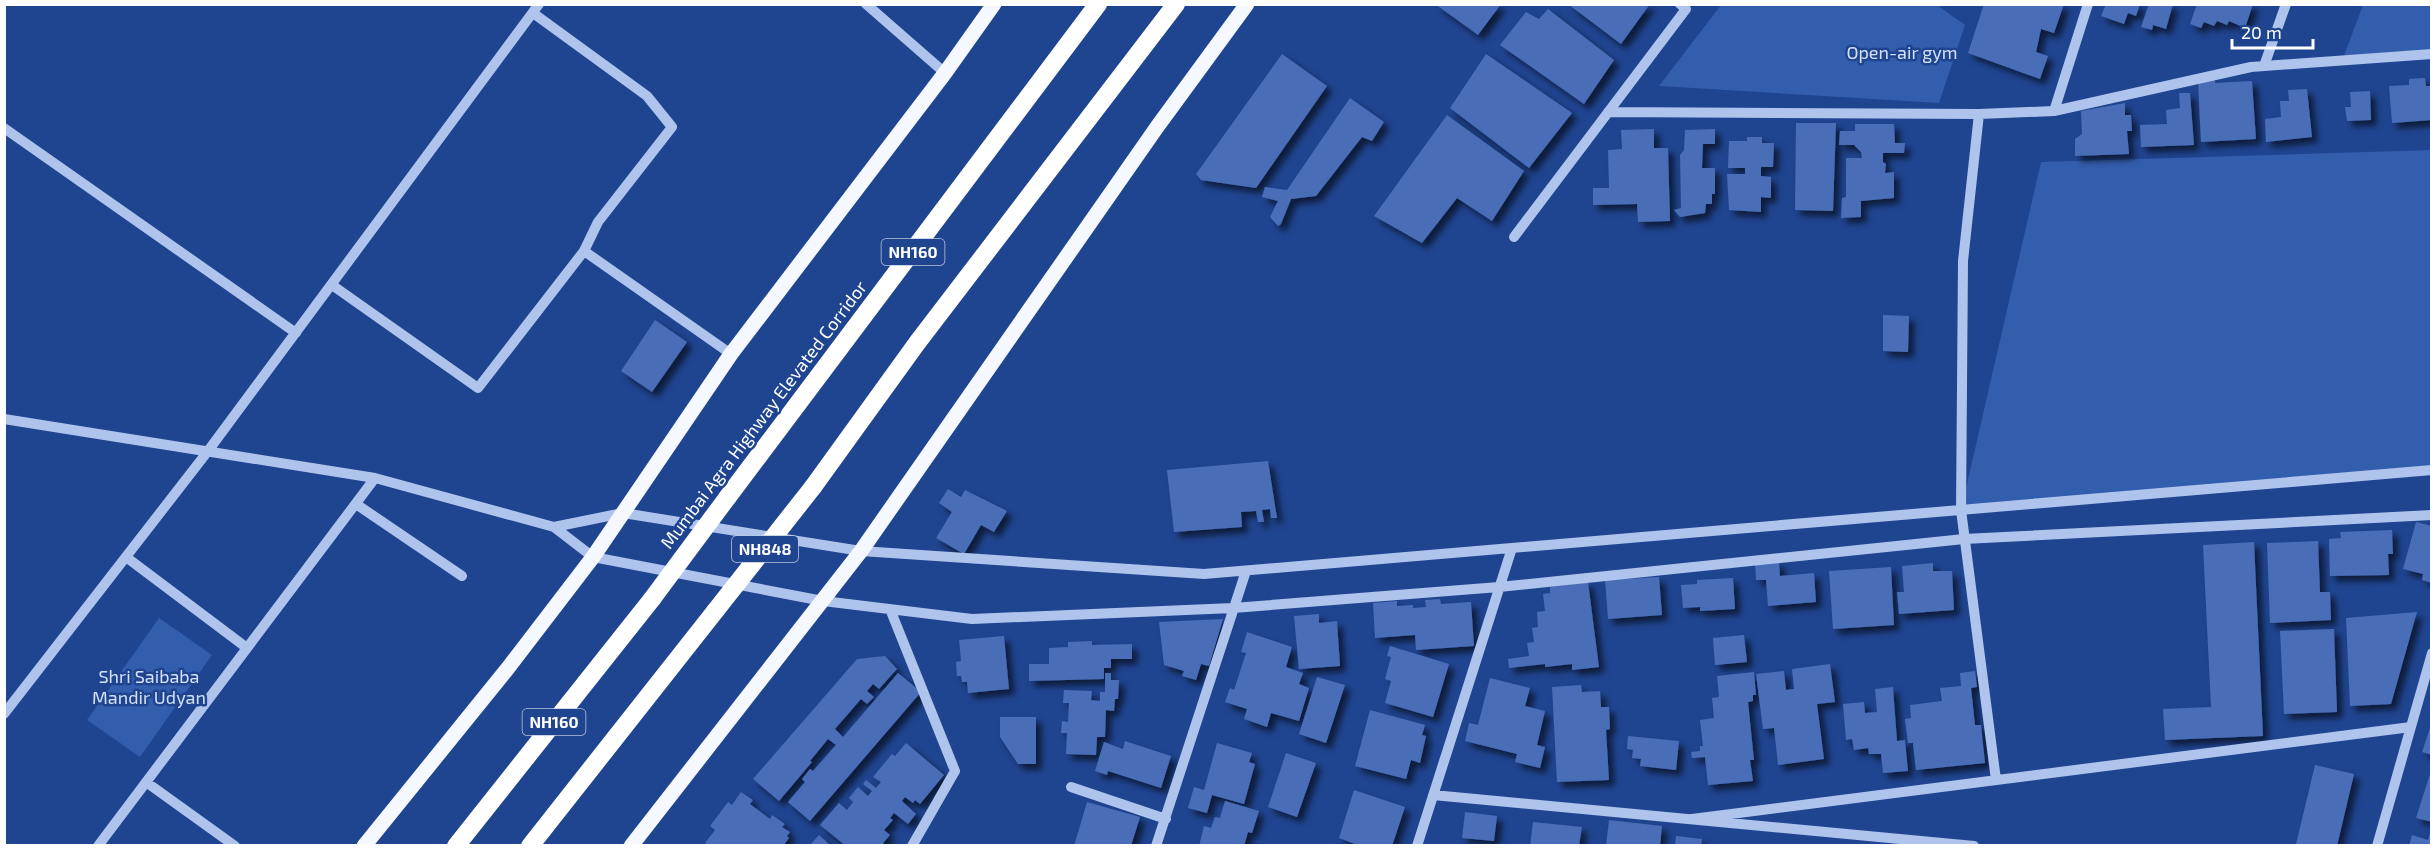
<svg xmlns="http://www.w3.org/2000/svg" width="2436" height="850" viewBox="0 0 2436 850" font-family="'Exo 2',sans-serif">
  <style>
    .green { fill: #335dad }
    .building { fill: #486eb7; filter: url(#shadow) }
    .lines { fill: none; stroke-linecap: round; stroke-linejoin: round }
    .minor { stroke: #afc4ed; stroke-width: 10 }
    .major { stroke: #f5f8ff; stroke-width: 15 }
    .highway { stroke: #fff; stroke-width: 18 }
    .highway-bridge { stroke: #fff; stroke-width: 18 }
    .labels { text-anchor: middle; stroke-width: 5; stroke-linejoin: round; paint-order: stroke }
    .shield { fill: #1f4490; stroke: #bcc7de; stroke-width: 1.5 }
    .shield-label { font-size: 16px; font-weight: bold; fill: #fff }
    .park-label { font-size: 18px; fill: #d4e1f9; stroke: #1f4490 }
    .street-label { font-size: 18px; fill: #fff; stroke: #1f4490 }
  </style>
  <defs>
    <filter id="shadow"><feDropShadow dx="5.5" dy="5.5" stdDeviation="3" flood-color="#0009"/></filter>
  </defs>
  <rect width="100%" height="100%" fill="#1f4490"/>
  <path class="green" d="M1721,5H1937L1965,25L1939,103L1659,86Z
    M2363,5H2431V54L2342,61Z
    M2431,150V470L1961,510L2041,162Z
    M159,618L212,655L140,757L87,720Z"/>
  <path class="building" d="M1435,4H1501L1478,35Z
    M1568,4H1650L1621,44Z
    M1984,4H2064L2054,33L2041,29L2036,52L2048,56L2040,79L1968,53Z
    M2106,4H2140L2136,16L2128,13L2124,24L2101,16Z
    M2149,4H2173L2166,29L2153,25L2152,30L2141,27Z
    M2197,4H2253L2245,28L2229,21L2227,25L2217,21L2214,26L2204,22L2201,28L2190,24Z
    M1548,9L1614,60L1584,104L1500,45L1526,12L1539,19Z
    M1282,54L1327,86L1256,188L1201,180L1196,174Z
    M1486,54L1572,113L1529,168L1450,108Z
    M2425,78L2426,86H2430L2432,120L2392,123L2389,86L2409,85V79Z
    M2215,80V83L2252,81L2256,139L2201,142L2198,81Z
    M2307,89L2312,137L2266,142L2265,119L2281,117L2280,101H2289L2288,90Z
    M2370,91L2371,120L2347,121L2345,107H2351L2350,92Z
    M2179,93H2190L2194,145L2141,147L2140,125L2167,124L2166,110L2180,108Z
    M1350,98L1384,122L1372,141L1362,137L1316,196L1291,199L1281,224L1278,226L1270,217L1278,201L1262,197L1265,187L1287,190Z
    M2125,103V115H2131L2132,131H2127L2129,154L2075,156V139L2082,134L2081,111Z
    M1447,115L1524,171L1492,221L1457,198L1422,243L1374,216Z
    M1796,123H1836L1833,211L1795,210Z
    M1855,124H1894L1895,143H1905L1904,153H1883V162L1886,164L1885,173L1894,172V198L1861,201V217L1841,218L1842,198L1846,197V158H1862L1861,152L1854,145H1839L1840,131H1855Z
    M1654,129V148H1668L1670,221L1638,222L1637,204L1593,205V188H1609L1608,150L1622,149L1621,130Z
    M1715,129V144H1703L1702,168H1715V194H1712V204H1706L1705,213L1680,217L1674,210L1681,208L1680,155L1684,150L1685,130Z
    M1747,137H1762V143H1774L1773,167H1761V176L1771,177V198L1761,197V212L1729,210L1727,174H1745V168H1728L1729,141H1747Z
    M1883,315L1909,316L1908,352L1883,351Z
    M655,320L687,342L652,392L621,371Z
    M1268,461L1277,518H1271L1270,509L1262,510L1264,522H1258L1256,511L1241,512L1242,527L1174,532L1167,470Z
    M948,489L961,497L965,490L1007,511L994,532L981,525L964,554L936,538L952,512L939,503Z
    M2416,522L2432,526V583L2422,580L2423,574L2403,569Z
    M2392,530L2393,554H2388L2389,575L2330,576L2329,539L2341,538L2340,532Z
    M2318,541L2320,592H2330L2331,620L2270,623L2267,543Z
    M2254,542L2263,736L2165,740L2163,709L2211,707L2203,545Z
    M1779,562L1780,576L1814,573L1816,602L1768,606L1766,580H1756L1755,563Z
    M1933,563V571H1952L1954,610L1899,614L1897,592H1904L1902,566Z
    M1891,567L1894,625L1833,629L1829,571Z
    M1659,577L1662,615L1608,619L1605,580Z
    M1733,578L1735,609L1700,611V607L1683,608L1681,585L1697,584V580Z
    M1588,582L1599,667L1572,670V664L1545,667V664L1509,668L1508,659L1529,656L1527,643L1534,642L1532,628L1538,627L1537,612L1545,611L1543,594L1550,593V587Z
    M1440,599L1441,604L1471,602L1474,646L1416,650L1415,635L1375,638L1373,603L1397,601V606L1413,605V608L1426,607L1425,600Z
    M2417,612L2391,704L2350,706L2346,618Z
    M1319,614V623L1337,621L1340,666L1299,669L1294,616Z
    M1223,619L1209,666L1201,664L1196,680L1182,676L1184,671L1164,665L1159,622Z
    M2334,629L2337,712L2284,714L2280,631Z
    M1247,632L1292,647L1286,667L1303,673L1299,684L1309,688L1299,721L1271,713L1267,727L1244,719L1247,709L1225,702L1230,688L1234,690L1246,653L1241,652Z
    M1744,635L1747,662L1715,665L1713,638Z
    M1004,636L1009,689L968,693L967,682H962L961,676H957L956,662L961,661L959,640Z
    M1092,641V645L1132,644V659H1111V668H1104V679L1029,681V664H1049V648L1068,647V642Z
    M1390,646L1449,664L1433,717L1385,703L1391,681L1385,679L1391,657L1387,656Z
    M885,656L897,669L879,689L873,684L867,691L874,697L867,704L861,699L835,729L843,737L898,673L921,692L810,821L788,802L805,782L802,779L810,769L813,771L836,745L828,739L810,761L812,762L779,801L753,779L857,659Z
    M1830,664L1835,702L1817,704L1824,759L1778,765L1774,728L1763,729L1756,674L1784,671L1786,690L1794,689L1792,669Z
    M1975,671L1977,687L1971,688L1975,725H1981L1985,763L1916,770L1913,743H1908L1905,719L1911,718L1910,705L1942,701L1940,688L1961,686L1960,673Z
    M1754,672L1756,695H1753V701L1748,702L1754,760H1750L1753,781L1708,785L1705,757L1692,758L1691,752L1700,751V746H1703L1700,720L1714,718L1712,698L1719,697L1717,676Z
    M1105,673H1111V680H1119L1118,699H1115L1114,711L1106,710L1105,737H1097L1096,755L1066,754L1067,733H1061L1062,721L1068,722L1069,703H1063L1064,690L1092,691L1091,700L1100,701V692H1105Z
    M1317,677L1345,685L1326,743L1299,734Z
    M1490,678L1530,688L1525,706L1545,711L1537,745L1545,747L1540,768L1515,762L1517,754L1465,741L1469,723L1478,725Z
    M1581,685L1582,692L1600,691L1601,707H1609L1610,729L1606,730L1609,780L1557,782L1552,687Z
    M1893,687L1897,741L1905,740L1908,771L1883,773L1881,754H1869L1868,748L1854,750L1852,739L1846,740L1843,704L1864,702L1865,713L1877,712L1875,689Z
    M1370,710L1425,725L1422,735L1426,736L1420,763L1411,760L1406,779L1355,766Z
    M1000,717H1036V764H1018L1000,737Z
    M2431,725H2432V755L2422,752Z
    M1628,736L1679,741L1676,770L1640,766L1641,759L1632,758L1633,750L1627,749Z
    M1125,741L1171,756L1161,788L1108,771L1107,775L1095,771L1104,742L1123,749Z
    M906,743L944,775L920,804L915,800L913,803L905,797L902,801L916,814L908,824L894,813L890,818L893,820L884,830L890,835L883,843L886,846H846L820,825L839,803L847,810L853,802L849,798L858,787L868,796L872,791L863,784L866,780L876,788L881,782L873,777L892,754L895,756Z
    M1217,743L1252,753L1249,762L1255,764L1244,804L1212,795L1207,813L1188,808L1194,787L1204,790Z
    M1286,753L1316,763L1297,817L1268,807Z
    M2315,765L2354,774L2337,846L2296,844Z
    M2431,771H2432V822L2416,818Z
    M1354,790L1405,807L1392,846H1360L1339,838Z
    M741,792L753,800L750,804L770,819L772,815L785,824L782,827L790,832L787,836L789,838L783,846H709L705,843L715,830L710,826L728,802L732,805Z
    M1225,801L1259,811L1252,833L1248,832L1244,846H1199L1204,826L1211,828L1215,817L1220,818Z
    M1087,802L1140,817L1131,846H1074Z
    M1465,812L1497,816L1494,841L1462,838Z
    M1609,820L1662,826L1660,846H1606Z
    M1533,822L1582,827L1579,846H1530Z
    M2431,830L2432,846H2409L2412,835L2428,840Z
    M819,835L831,846L811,844Z
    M1676,836L1702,839L1701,846H1675Z"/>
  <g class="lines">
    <path class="minor" d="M866,4L945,73
      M2088,4L2054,111L2251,67L2432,54
      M2264,66L2286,4
      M1608,112L1979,114L2054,111
      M1979,114L1963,261L1961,510L1996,780
      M4,128L296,333
      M1514,237L1686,9L1680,4
      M584,251L731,354
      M332,285L478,388L584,251L598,222L672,127L647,96L533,13
      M4,419L375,478L554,527L593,557L823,601L972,619L1233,608L1499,587L1964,539L2432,515
      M356,504L462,576
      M554,527L623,513L861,551L1204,574L2432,470
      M126,557L247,648
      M890,609L955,771L912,846
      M4,714L208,451L539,4
      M146,782L235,846
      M1071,787L1166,819
      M1433,795L1974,846
      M1692,819L2411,727
      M98,846L375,478
      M1156,846L1246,571
      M1417,846L1512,548
      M2377,846L2432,653"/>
    <path class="major" d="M364,846L508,668L593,557L731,354L945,73L994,4
      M631,846L861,551L1157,127L1247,4"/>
    <path class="highway" d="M813,487L917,343L1176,4
      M727,498L1098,4
      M456,846L652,599
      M530,846L716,610"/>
    <path class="highway-bridge" d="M652,599L727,498
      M716,610L813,487"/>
  </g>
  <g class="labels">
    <g class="shield">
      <rect x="881.5" y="239" width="63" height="26" rx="4.5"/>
      <rect x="732" y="536" width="66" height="26" rx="4.5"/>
      <rect x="522.5" y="709" width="63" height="26" rx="4.5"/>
    </g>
    <g class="shield-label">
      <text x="913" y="258">NH160</text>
      <text x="765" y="555">NH848</text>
      <text x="554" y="728">NH160</text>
    </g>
    <g class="park-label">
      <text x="1902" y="59">Open-air gym</text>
      <text x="149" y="683">Shri Saibaba<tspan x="149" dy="21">Mandir Udyan</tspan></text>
    </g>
    <g class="street-label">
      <text transform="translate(764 415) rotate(-53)" y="6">Mumbai Agra Highway Elevated Corridor</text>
    </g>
  </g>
  <rect width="2436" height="850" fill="none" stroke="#ffffff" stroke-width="12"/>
  <path d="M2232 39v9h81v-9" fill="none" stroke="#ffffff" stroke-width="3"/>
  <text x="2241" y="39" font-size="18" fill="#ffffff" stroke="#1f4490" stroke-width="4.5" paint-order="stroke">20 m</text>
</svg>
